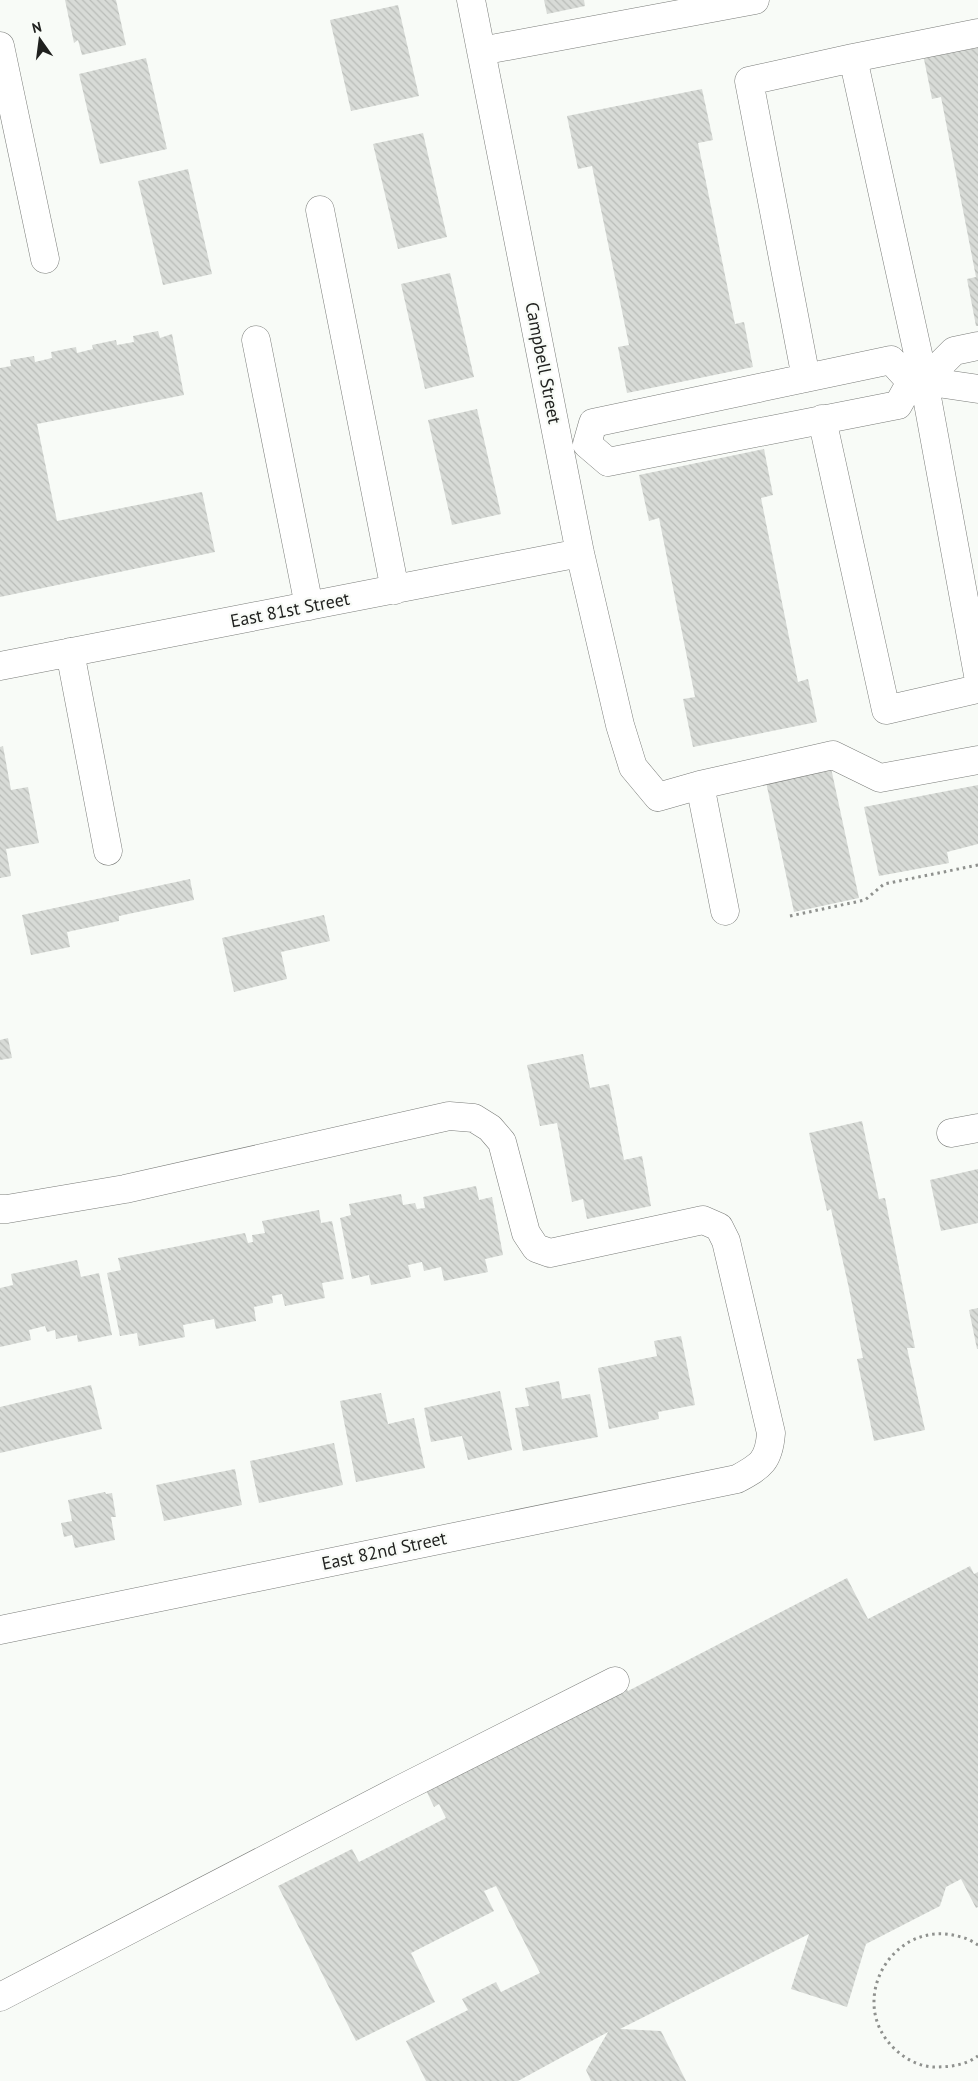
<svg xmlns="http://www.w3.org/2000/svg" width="978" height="2081" viewBox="0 0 978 2081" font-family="'PT Sans',sans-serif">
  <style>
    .building { fill: url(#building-back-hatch) }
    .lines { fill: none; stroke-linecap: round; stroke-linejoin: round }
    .minor-casing { stroke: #7a7c79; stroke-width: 29 }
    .path { stroke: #8f918e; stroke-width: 3; stroke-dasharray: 2.5 4; stroke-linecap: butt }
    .minor { stroke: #fff; stroke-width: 28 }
    .labels { text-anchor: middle; stroke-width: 4.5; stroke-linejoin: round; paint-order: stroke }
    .street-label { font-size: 18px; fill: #1f201e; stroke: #f8fbf7 }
  </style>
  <defs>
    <pattern id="building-back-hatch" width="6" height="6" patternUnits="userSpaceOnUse" patternTransform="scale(1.25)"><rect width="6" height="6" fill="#d8dbd7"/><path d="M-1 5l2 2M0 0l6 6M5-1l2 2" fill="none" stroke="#b9bcb8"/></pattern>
  </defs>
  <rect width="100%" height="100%" fill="#f8fbf7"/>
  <path class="building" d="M65,0H116L126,45L82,55L78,40L74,43Z
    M544,0H584L585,6L547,14Z
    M398,5L419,96L351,111L330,20Z
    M978,38V326H976L967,279L976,277L941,97L932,99L922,49Z
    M146,58L167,149L100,164L79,74Z
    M702,89L713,140L698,143L735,324L744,322L753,367L627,393L618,347L629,345L592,166L578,169L567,116Z
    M423,133L447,237L398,249L373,144Z
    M188,169L212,274L163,285L138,181Z
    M450,273L474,377L425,389L401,284Z
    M158,331L160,338L172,334L184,395L37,424L57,521L202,492L215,552L0,597V368L11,366L10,360L34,356L35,362L52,358L51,352L76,347L77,353L93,349L92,345L116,340L117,345L134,342L133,336Z
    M477,409L501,514L452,525L428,420Z
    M764,449L773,495L761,498L798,682L808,679L817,722L693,747L683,699L695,697L659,518L649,521L639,475Z
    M3,746L11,790L28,787L39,843L6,849L11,876L0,878V747Z
    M831,768L859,898L794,912L766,782Z
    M978,785V844L947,852L949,863L879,876L864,807Z
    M190,879L194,900L119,916V921L67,932L70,947L31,955L22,915Z
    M324,915L330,941L281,952L287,979L234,992L222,938Z
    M8,1038L12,1058L0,1060V1040Z
    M583,1054L590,1088L609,1084L624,1160L642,1156L651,1206L587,1219L583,1199L572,1202L557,1123L540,1126L527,1065Z
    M862,1121L879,1199L885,1198L915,1348H907L925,1430L874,1441L857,1359L863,1358L848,1284L831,1209L827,1211L809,1133Z
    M978,1169V1223L941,1231L930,1180Z
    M476,1186L479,1200L492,1197L503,1255L485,1259L488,1272L444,1281L441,1267L424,1271L422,1262L408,1265L411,1277L371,1285L369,1275L352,1279L340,1218L351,1215L349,1204L401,1194L403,1205L415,1203L417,1209L425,1208L423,1197Z
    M319,1210L321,1223L332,1221L344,1279L322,1283L325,1298L285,1306L282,1294L272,1296L273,1303L254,1307L256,1321L216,1329L214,1319L183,1325L185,1337L139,1346L137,1333L120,1336L107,1273L121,1270L118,1258L245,1233L248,1243L253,1242L252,1235L265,1233L262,1221Z
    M77,1260L81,1277L99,1273L112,1335L78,1342L77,1335L56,1339L55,1330L47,1332L45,1326L29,1330L31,1340L0,1347V1288L13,1285L11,1274Z
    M978,1308V1349H977L969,1310Z
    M681,1336L695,1405L658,1412L659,1419L609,1429L598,1368L657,1356L654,1341Z
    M559,1381L562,1399L590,1394L598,1437L523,1451L515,1408L529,1406L525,1388Z
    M91,1385L102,1429L0,1453V1407Z
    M500,1391L512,1450L468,1460L462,1436L431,1442L424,1408Z
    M381,1393L388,1424L414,1418L425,1468L356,1482L340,1401Z
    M334,1443L343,1485L259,1503L250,1461Z
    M235,1469L242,1505L164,1521L156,1485Z
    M105,1492L106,1494L112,1493L116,1517H111L115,1540L75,1548L72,1535L64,1537L61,1523L72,1521L68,1500Z
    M970,1566L974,1574L978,1572V1907L976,1908L961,1879L946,1887L940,1906L866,1944L847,2007L791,1989L809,1934L620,2029L661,2031L686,2081H591L586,2070L608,2032L518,2081H426L406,2041L468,2010L462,1999L496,1982L501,1992L540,1973L496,1886L484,1891L494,1911L411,1953L435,2002L356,2041L278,1886L352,1849L359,1862L446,1818L439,1804L434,1807L426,1790L626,1687L628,1691L847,1578L868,1619Z"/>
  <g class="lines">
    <defs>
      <path id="minor" d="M471,0L580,553L620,725L633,767L658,797L700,785
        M978,33L853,58L924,381L978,675
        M0,46L45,259
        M481,51L755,0
        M320,210L395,590
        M256,340L309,606
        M891,360L911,382L898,405L608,462L587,444L593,423Z
        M806,378L749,81L853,58
        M924,381L954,351L978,346
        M911,382L924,381L978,389
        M822,419L886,710L978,689
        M70,652L108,851
        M0,666L580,553
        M725,911L700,785L833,755L880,778L978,760
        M951,1133L978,1128
        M0,1209H7L125,1189L449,1116L474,1118L490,1128L502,1142L526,1233L536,1248L550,1253L703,1220L719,1227L726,1241L771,1433C769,1461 761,1466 737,1479L0,1630
        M0,1997L399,1790L615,1681"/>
    </defs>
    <use href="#minor" class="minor-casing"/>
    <path class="path" d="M790,916L865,900L884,884L978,865
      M978,1945C973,1942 967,1938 961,1937C892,1916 843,2004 897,2051C907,2060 921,2067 935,2067C950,2067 966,2065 978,2056"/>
    <use href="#minor" class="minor"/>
  </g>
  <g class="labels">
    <g class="street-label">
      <text transform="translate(543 363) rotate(79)" y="6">Campbell Street</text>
      <text transform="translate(290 610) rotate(-11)" y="6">East 81st Street</text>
      <text transform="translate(384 1551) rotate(-12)" y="6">East 82nd Street</text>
    </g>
  </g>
  <g transform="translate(40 40) rotate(346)" stroke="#f8fbf7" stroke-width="4" paint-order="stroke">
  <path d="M0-4L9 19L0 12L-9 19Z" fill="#1f201e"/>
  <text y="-8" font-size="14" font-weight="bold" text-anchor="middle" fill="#1f201e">N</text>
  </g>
</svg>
